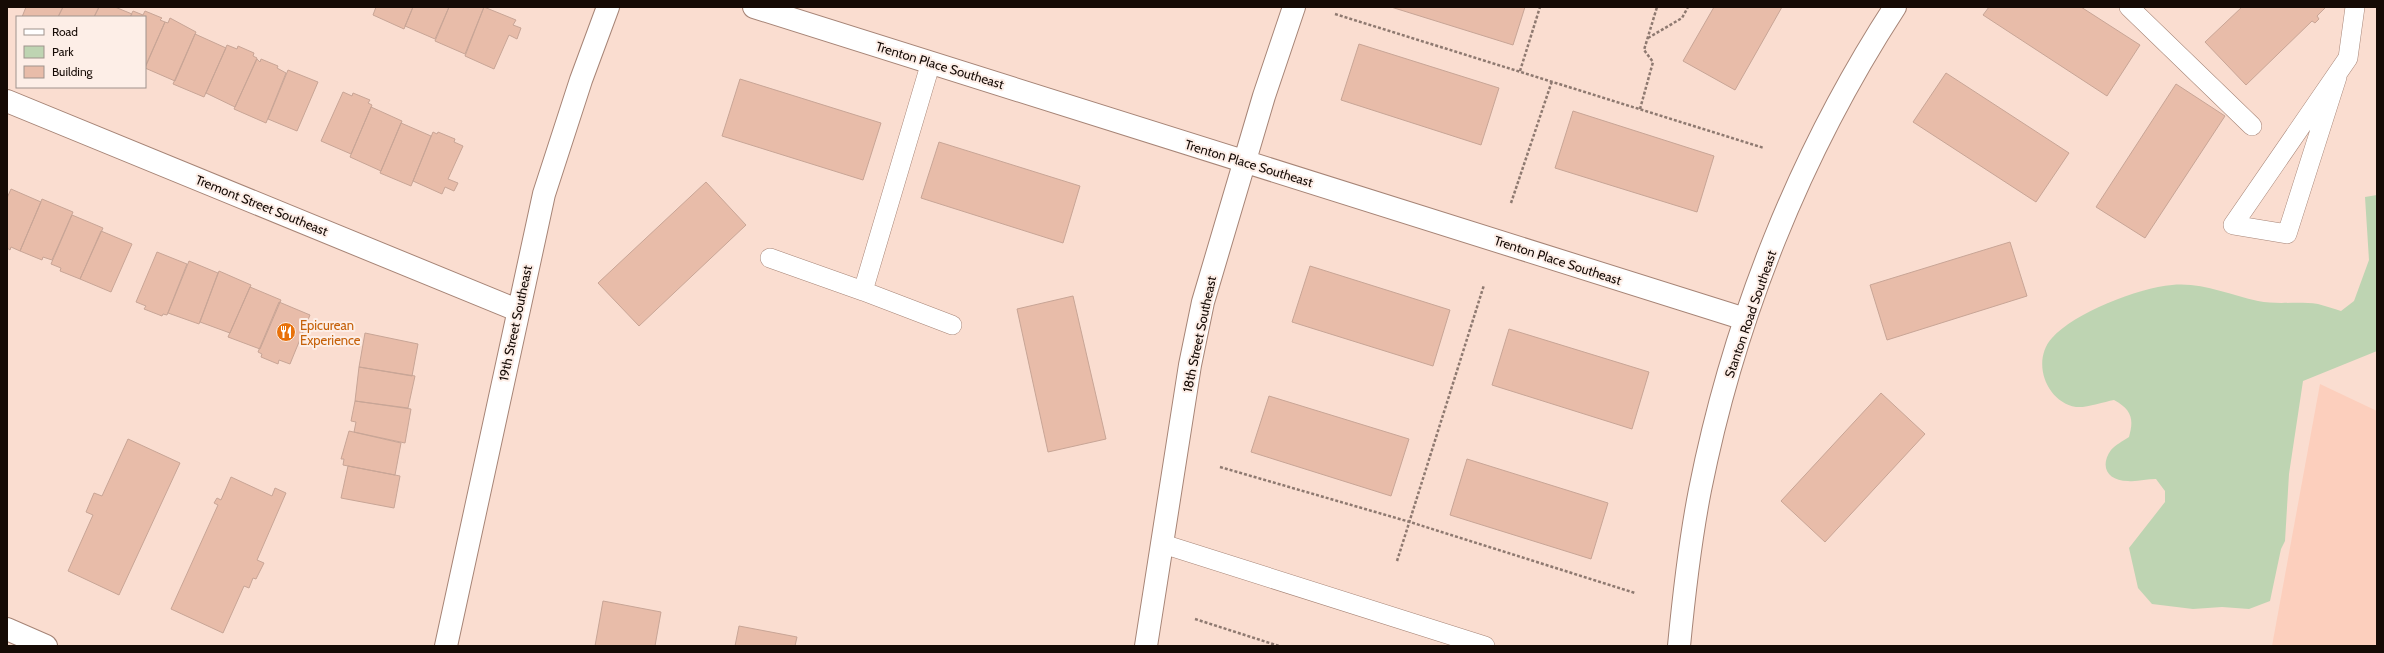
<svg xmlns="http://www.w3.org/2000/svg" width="2384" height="653" viewBox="0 0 2384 653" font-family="Cabin,sans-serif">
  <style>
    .built { fill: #fccfbd }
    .green { fill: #bed4b2 }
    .building { fill: #e8bca9; stroke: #c8a596 }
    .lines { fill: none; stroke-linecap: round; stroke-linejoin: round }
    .lane-casing { stroke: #a68476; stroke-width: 20 }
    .street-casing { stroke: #a68476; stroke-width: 24 }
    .secondary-casing { stroke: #a68476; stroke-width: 24 }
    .path { stroke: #8e7970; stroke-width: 2.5; stroke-dasharray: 3 2; stroke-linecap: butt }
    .lane { stroke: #fff; stroke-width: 19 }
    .street { stroke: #fff; stroke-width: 22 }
    .secondary { stroke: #fff; stroke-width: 22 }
    .labels { text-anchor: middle; stroke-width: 4; stroke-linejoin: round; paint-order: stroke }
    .street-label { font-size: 13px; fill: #150a05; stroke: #fdeee7 }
    .food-label { font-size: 13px; fill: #c56008; stroke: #fdeee7; text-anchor: start }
  </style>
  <rect width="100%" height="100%" fill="#faddd0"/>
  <path class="built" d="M2320,384L2377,411V646H2272Z"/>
  <path class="green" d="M2377,195V351L2303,381L2289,474L2285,541L2281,549L2270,601L2249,609L2222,607L2193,609L2152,604L2138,588L2129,548L2165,502V491L2156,479C2146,479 2137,482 2128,481C2108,481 2099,467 2111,450C2115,445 2123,441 2129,437C2134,419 2132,410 2114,400C2103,402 2087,408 2076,407C2046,402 2031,361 2052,338C2074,313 2138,288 2172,285C2202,282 2229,295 2258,301C2277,305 2298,301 2318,304C2326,306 2334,309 2341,311L2354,301L2369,260L2365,197Z"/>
  <path class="building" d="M26,7H63L58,17H22Z
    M63,7H99L94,17H58Z
    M99,7H115L132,14L130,17H94Z
    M376,7H413L404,29L373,15Z
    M413,7H449L435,39L405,26Z
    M449,7H484L465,54L435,41Z
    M484,7L516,20L513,25L521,28L517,39L509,35L494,69L465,56Z
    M1391,7H1525L1513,45Z
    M1714,7H1782L1735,90L1683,61Z
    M1989,7H2081L2140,45L2107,96L1983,15Z
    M2242,7H2326L2317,16L2319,19L2315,23L2312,21L2246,85L2205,42Z
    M133,11L143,15L145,11L162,18L160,20L165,22L145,67V17H130Z
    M170,18L196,32L175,81L145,68L165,22L168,23Z
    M195,34L226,48L204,97L173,84Z
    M1359,44L1499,88L1481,145L1341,100Z
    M227,45L237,49L238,46L254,53L253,56L257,58L235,107L206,93Z
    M257,59L260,62L261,59L278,66L277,68L286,73L266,123L234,109Z
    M288,70L318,82L297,131L268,119Z
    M1946,73L2069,153L2036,202L1913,122Z
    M740,79L881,123L863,180L722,136Z
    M2176,84L2225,116L2145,238L2096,207Z
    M343,92L352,96L353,93L370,100L368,103L372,105L351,154L321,141Z
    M371,107L402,121L381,171L350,157Z
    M1573,111L1714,156L1697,212L1555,168Z
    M401,123L431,136L411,186L380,173Z
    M433,132L437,134L438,132L455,139L454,142L463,146L448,179L458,183L454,191L445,187L442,194L413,181Z
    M939,142L1080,186L1063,243L921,198Z
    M706,182L746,225L639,326L598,283Z
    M11,189L41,202L20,251L11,247L10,250L7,248V198Z
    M42,199L73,212L52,260L43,257L42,260L20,251Z
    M72,215L103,228L80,279L60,271L61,268L51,264Z
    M101,231L132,244L111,292L80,279Z
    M2010,242L2027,296L1887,340L1870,285Z
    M157,252L187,264L167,315L163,314L162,316L144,309L146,306L136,302Z
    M189,261L218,273L199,324L168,313Z
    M1310,266L1450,310L1433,366L1292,322Z
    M219,271L251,285L230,333L200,322Z
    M250,287L281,300L260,349L228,337Z
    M1073,296L1106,439L1048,452L1017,309Z
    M279,302L310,315L290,364L279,360L278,364L261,357L262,354L258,352Z
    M1509,329L1649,372L1632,429L1492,385Z
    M365,333L418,344L412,376L359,367Z
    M359,367L415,376L408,408L355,401Z
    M1881,393L1925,434L1825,542L1781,501Z
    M1269,396L1409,439L1391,496L1251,452Z
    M355,401L411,409L405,443L354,432L356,422L351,421Z
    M349,431L401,443L395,475L343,465L344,459H341Z
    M128,439L180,463L119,595L68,571L93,515L86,512L94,493L102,496Z
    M1467,459L1608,503L1591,559L1450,515Z
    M348,466L400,476L394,508L341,498Z
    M231,477L272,496L275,488L286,493L257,560L264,563L256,579L253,578L249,588L244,586L223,633L171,609L218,505L214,503L217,498L221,500Z
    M603,601L661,612L655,646H595Z
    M739,626L797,637L795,646H735Z"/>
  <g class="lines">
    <defs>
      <path id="lane" d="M2129,7L2252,126
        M2337,77L2287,234L2233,225L2348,58L2355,7
        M770,258L863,291L931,62
        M863,291L952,325
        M1163,544L1485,646"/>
      <path id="street" d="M754,7L1745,319
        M7,101L517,310
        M7,629L46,646
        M446,646L544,194L581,80L608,7
        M1146,646L1190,365L1203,302L1264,96L1294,7"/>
      <path id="secondary" d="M1679,646C1684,594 1690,541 1700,490C1734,319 1800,153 1895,7"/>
    </defs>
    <use href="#lane" class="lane-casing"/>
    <use href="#street" class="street-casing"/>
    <use href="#secondary" class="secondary-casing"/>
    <path class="path" d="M1335,14L1764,148
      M1648,38L1682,18L1688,7
      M1520,71L1540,7
      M1640,109L1653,62L1644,50L1657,7
      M1511,203L1552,81
      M1220,467L1410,522L1635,593
      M1397,561L1484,285
      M1195,619L1279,646"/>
    <use href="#lane" class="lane"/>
    <use href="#street" class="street"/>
    <use href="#secondary" class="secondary"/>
  </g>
  <defs>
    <symbol id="restaurant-disc" viewBox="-11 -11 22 22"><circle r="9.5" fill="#e8710a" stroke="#fdeee7"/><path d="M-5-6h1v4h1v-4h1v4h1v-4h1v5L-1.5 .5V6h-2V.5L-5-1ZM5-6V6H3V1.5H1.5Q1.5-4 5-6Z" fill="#fff"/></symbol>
  </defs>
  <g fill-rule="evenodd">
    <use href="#restaurant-disc" x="275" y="321" width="22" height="22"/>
  </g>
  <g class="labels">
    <g class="street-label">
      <text transform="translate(940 65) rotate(17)" y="5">Trenton Place Southeast</text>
      <text transform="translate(1249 163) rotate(17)" y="5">Trenton Place Southeast</text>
      <text transform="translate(262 205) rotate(22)" y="5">Tremont Street Southeast</text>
      <text transform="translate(1558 260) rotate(18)" y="5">Trenton Place Southeast</text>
      <text transform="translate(1750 314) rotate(-71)" y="5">Stanton Road Southeast</text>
      <text transform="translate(515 323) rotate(-78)" y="5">19th Street Southeast</text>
      <text transform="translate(1199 334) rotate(-78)" y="5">18th Street Southeast</text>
    </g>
    <g class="food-label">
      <text x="300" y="330">Epicurean<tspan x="300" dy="15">Experience</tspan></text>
    </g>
  </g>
  <rect width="2384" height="653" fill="none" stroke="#150a05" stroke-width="16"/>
  <rect x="16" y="16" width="130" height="72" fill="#fdeee7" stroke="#a0938d"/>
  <rect x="24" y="29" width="20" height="6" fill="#ffffff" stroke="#a0938d"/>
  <text x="52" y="36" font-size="12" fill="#150a05">Road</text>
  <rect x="24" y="46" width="20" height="12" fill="#bed4b2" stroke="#a0938d"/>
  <text x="52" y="56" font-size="12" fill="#150a05">Park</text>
  <rect x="24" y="66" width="20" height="12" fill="#e8bca9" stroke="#a0938d"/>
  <text x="52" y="76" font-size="12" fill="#150a05">Building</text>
</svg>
